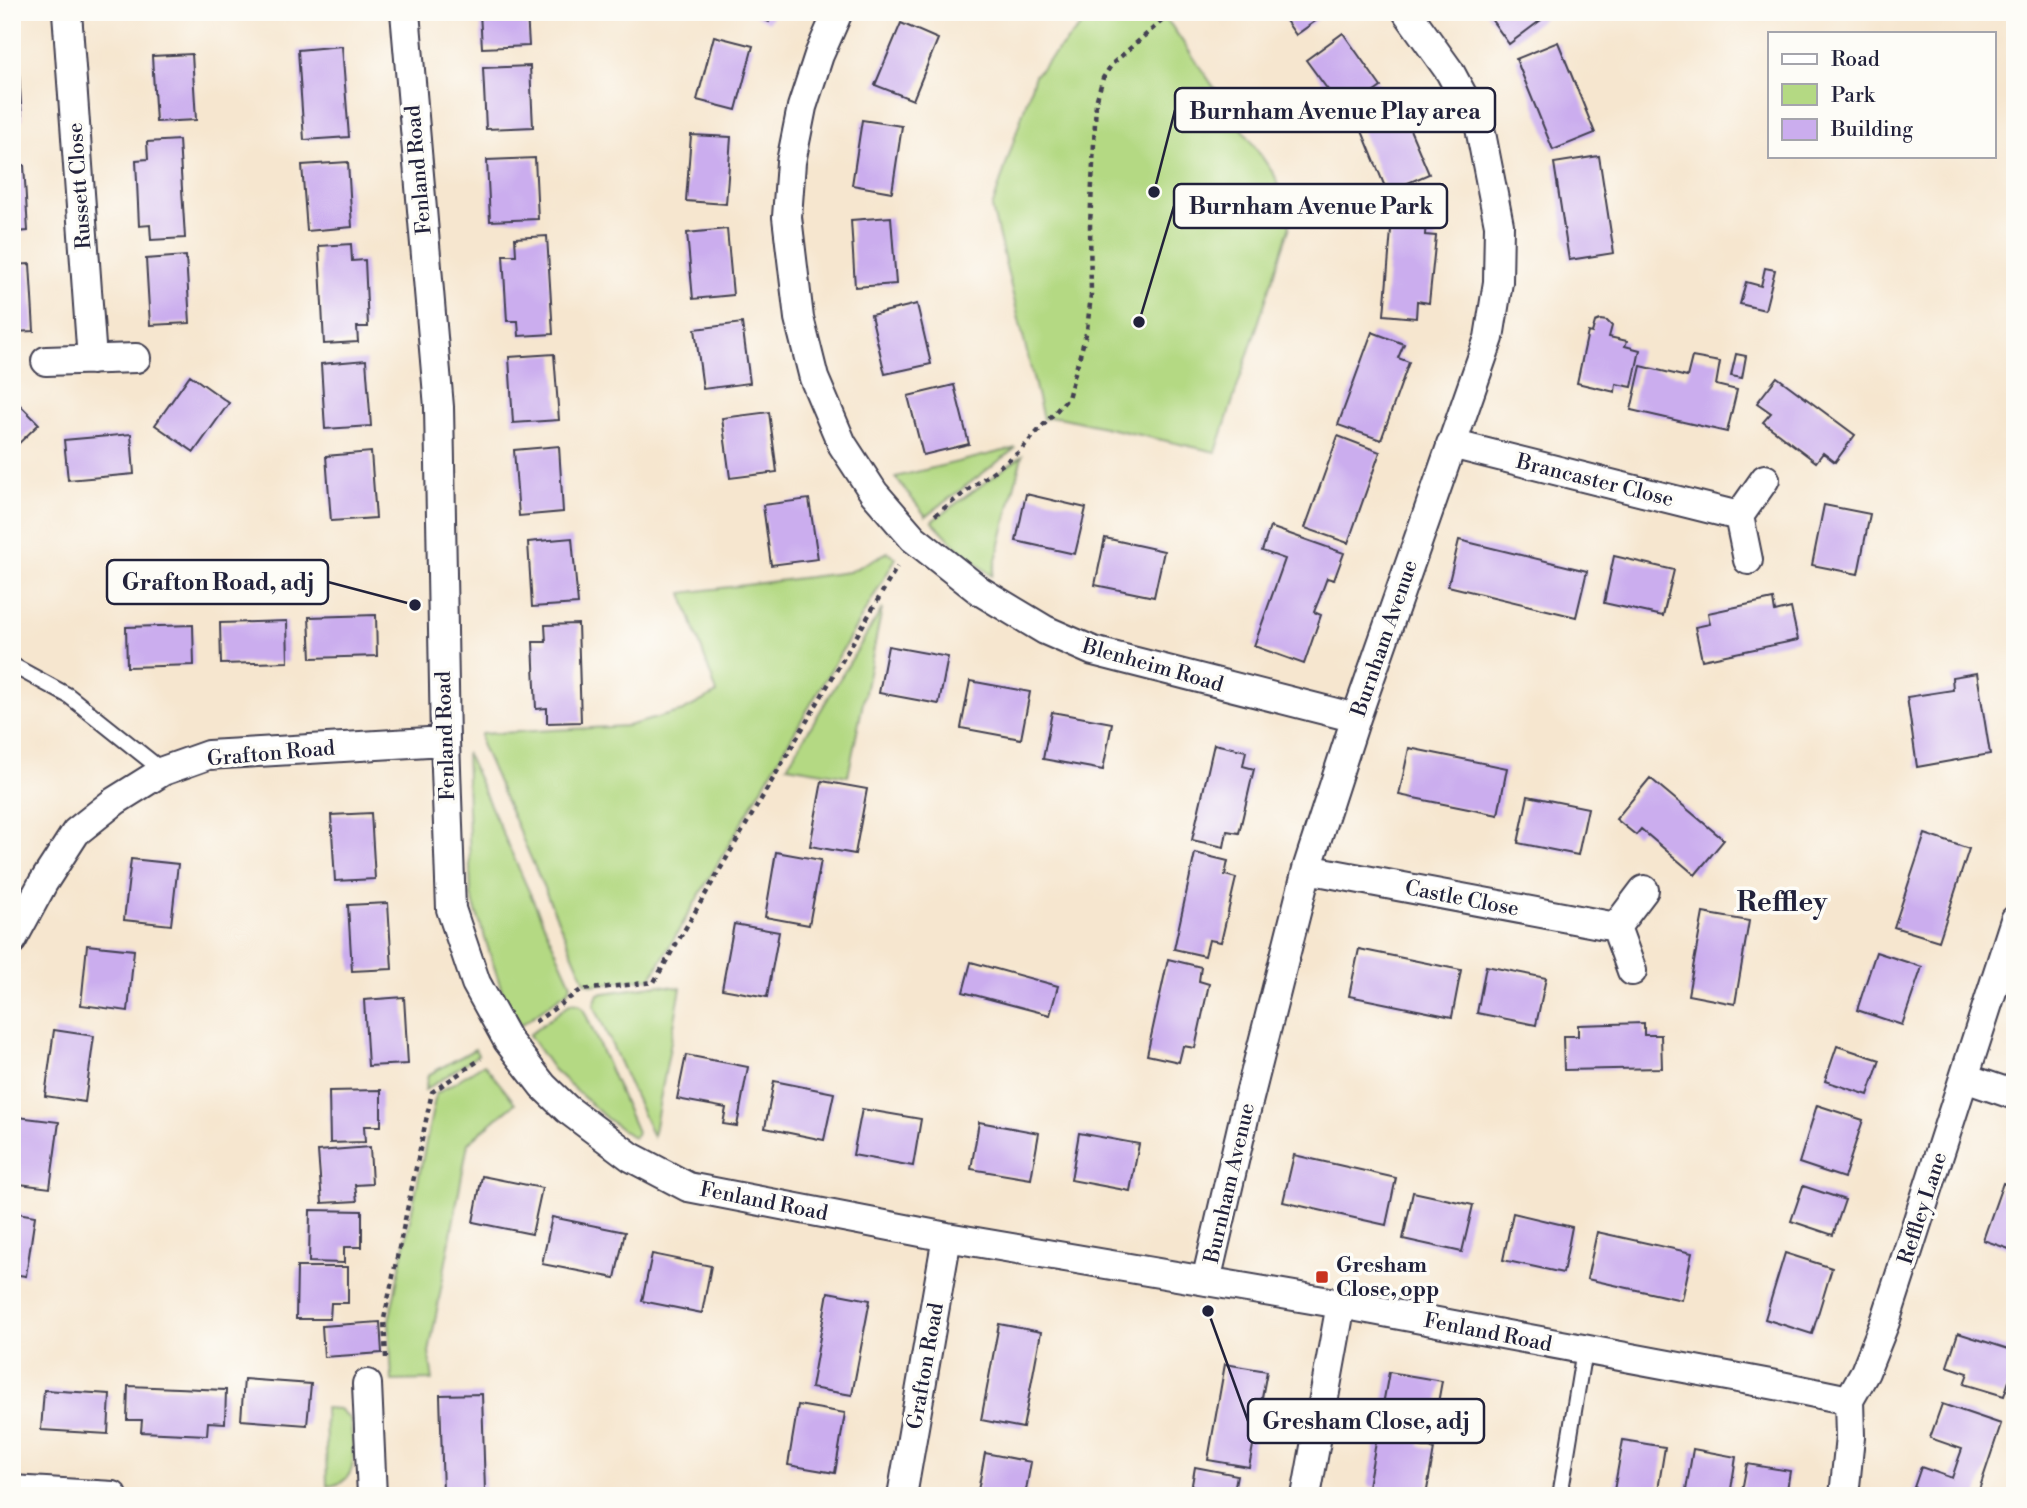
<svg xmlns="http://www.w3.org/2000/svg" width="2027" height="1508" viewBox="0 0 2027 1508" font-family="'Libre Bodoni',serif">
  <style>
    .green { fill: #b4d983; stroke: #6b7e5f; stroke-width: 2 }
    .building { fill: #cbadee }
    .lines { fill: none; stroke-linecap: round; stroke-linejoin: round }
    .service-casing { stroke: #423f51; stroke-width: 18 }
    .minor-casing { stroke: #423f51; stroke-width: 32 }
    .path { stroke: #423f51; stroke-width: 4.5; stroke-dasharray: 5 5; stroke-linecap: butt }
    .service { stroke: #fff; stroke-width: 14 }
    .minor { stroke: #fff; stroke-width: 28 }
    .poi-dot { fill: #c8321e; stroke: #fdfcf7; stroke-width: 2.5 }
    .labels { text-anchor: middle; stroke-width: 7; stroke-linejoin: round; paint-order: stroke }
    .street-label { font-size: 21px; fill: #22223b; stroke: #fdfcf7 }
    .poi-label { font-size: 21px; font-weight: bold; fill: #22223b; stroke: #fdfcf7; text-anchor: start }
    .district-label { font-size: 28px; font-weight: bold; fill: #22223b; stroke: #fdfcf7 }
    .leader { fill: none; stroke: #22223b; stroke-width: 2.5 }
    .callout-dot { fill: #22223b; stroke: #fdfcf7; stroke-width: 2.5 }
    .callout { fill: #fdfcf7; stroke: #22223b; stroke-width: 2.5 }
    .callout-label { font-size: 23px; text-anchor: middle; font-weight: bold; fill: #22223b }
  </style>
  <rect width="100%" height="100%" fill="#fdfcf7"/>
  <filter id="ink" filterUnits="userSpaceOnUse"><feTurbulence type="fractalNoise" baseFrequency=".0143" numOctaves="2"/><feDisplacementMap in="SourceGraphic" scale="14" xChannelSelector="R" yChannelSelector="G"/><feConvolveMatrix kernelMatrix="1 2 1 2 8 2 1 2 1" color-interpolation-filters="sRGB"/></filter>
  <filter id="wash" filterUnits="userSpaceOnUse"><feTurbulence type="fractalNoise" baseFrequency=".00686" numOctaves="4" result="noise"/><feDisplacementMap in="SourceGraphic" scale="28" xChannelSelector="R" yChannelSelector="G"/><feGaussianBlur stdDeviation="1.57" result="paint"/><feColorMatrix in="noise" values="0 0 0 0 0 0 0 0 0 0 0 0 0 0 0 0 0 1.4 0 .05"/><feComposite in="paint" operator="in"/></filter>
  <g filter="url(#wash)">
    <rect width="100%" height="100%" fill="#f6e6cf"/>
    <path class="green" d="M1094,12H1158L1171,25L1275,176L1290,226L1216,452L1059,417L1043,419L992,208L1035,75Z
      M1016,448L926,516L895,477Z
      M1022,456L992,576L957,547L932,521Z
      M888,552L896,558L651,978L593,985L585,982L481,744V734L627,726L683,711L717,693L682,593L849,572Z
      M882,609L848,776L787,766Z
      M466,752L571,984L569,990L521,1025L504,997L471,895Z
      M659,985L681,988L653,1137L594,1005L598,994Z
      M571,1003L578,1004L583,1008L637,1132L634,1138L606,1118L553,1069L529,1035Z
      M475,1049L478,1055L425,1090L428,1075Z
      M484,1064L515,1103L468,1143L429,1353L433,1380L392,1381L389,1321L436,1094Z
      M325,1408L339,1409L350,1419C352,1444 364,1484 327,1486Z"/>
    <g id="blocks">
      <path class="building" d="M480,12H527L529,46L482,48Z
        M748,12H774L769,22Z
        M1280,12H1328L1296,35Z
        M1486,12H1542L1545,17L1509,44Z
        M901,23L938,39L913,100L875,85Z
        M1343,33L1381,87L1345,113L1306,60Z
        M714,36L753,46L736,110L697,100Z
        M1558,42L1595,133L1553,150L1516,59Z
        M342,46L349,137L304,140L298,50Z
        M192,54L196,120L156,122L152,56Z
        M12,55H18L22,121L12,122Z
        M530,66L533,127L486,129L483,68Z
        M1403,113L1429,174L1387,192L1362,131Z
        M862,120L902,126L892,192L852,185Z
        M691,135L731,137L726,204L686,201Z
        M179,140L185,238L151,240L150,225L139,226L136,160L148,159L147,142Z
        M1599,156L1614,253L1569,260L1554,163Z
        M535,158L538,219L490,221L487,160Z
        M348,162L352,227L307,231L302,165Z
        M12,165H24L28,231L16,232L17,246L12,247Z
        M891,217L896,284L855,287L851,220Z
        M1392,218L1426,220L1425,235L1436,236L1429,303L1417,301L1416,318L1384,315Z
        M727,229L733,295L693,299L687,233Z
        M547,236L553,334L519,336L518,321H507L503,255H516L515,238Z
        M351,244L352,261L365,260L368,327H357L358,342L324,344L319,246Z
        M186,256L190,323L150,325L146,259Z
        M30,264L34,331L12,332V265Z
        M1765,268L1775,270L1765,310L1740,304L1746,282L1761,286Z
        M917,304L931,364L885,374L871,315Z
        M1600,320L1607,321L1612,326L1609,337L1627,341L1625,346L1640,350L1632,387L1616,384L1615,392L1577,383L1588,332L1592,333L1595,322Z
        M742,323L750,383L703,389L695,329Z
        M1372,332L1404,344L1398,358L1409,362L1381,440L1338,425Z
        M554,354L559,420L513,423L509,357Z
        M1736,354L1746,356L1742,378L1731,376Z
        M1692,357L1720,362L1716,385L1737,390L1727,432L1631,410L1641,366L1687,377Z
        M366,360L371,426L325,429L321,364Z
        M190,375L229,403L194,452L155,425Z
        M1777,377L1855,435L1835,462L1823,453L1816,462L1763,422L1771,413L1757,403Z
        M954,385L969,444L923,455L908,396Z
        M12,397L39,424L12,450Z
        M769,412L777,472L730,478L722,418Z
        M131,434L134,474L68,480L64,440Z
        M1338,436L1380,452L1348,543L1305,528Z
        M559,446L563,512L519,516L514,450Z
        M371,452L376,518L331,521L326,456Z
        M1026,494L1086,508L1075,554L1016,541Z
        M809,499L818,559L771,565L763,505Z
        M1824,505L1870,514L1858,574L1812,565Z
        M1270,527L1344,553L1334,580L1327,578L1320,597L1314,612L1321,615L1304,664L1254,646L1285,559L1262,551Z
        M572,538L578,604L532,607L528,542Z
        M1105,538L1164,551L1154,597L1095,585Z
        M1459,540L1587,571L1576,617L1448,586Z
        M1614,556L1674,570L1663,616L1604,603Z
        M1773,599L1775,612L1791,608L1798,640L1702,660L1695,627L1710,624L1708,613Z
        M376,615L377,656L311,658L309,617Z
        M287,621L288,662L221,664L220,623Z
        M578,624L581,722L547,723V708L536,709L533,642H546L545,625Z
        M193,625L194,665L127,667L126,627Z
        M888,646L948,657L939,704L879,693Z
        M1977,673L1990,754L1917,767L1907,697L1953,690L1952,677Z
        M970,681L1030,692L1021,739L961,728Z
        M1052,712L1112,723L1103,770L1043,759Z
        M1214,744L1246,751L1243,766L1254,769L1239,833L1227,831L1224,847L1192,840Z
        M1409,748L1507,768L1498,815L1399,795Z
        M1650,778L1724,840L1695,875L1641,829L1636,835L1616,819Z
        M822,781L867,789L855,854L810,846Z
        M1528,796L1588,808L1578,855L1518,843Z
        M371,813L375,879L335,881L331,815Z
        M1925,834L1969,849L1939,941L1894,927Z
        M776,852L821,860L809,925L765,917Z
        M1195,853L1228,861L1225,875L1236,878L1221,942L1209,940L1205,956L1174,949Z
        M131,859L178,864L171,925L124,920Z
        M388,903L392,969L352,971L348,905Z
        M1703,913L1749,921L1735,1004L1688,995Z
        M734,924L779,932L767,997L722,989Z
        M87,945L134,950L128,1011L81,1005Z
        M1359,949L1461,970L1452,1017L1349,996Z
        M1876,952L1922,967L1902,1025L1857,1010Z
        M1168,959L1201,967L1199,981L1209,984L1195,1048L1183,1046L1179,1062L1147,1055Z
        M971,962L1058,986L1050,1015L963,992Z
        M1486,966L1546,978L1536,1025L1477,1013Z
        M404,997L408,1064L368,1066L364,1000Z
        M1644,1023V1035H1661L1662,1068L1564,1070L1563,1036H1578V1025Z
        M54,1030L94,1036L85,1102L45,1096Z
        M1837,1046L1880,1060L1868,1095L1825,1081Z
        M686,1055L748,1067L737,1126L723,1124L726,1108L677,1099Z
        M774,1081L834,1093L824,1140L765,1128Z
        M381,1090V1126H364L365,1142L330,1143L329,1091Z
        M1817,1105L1863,1120L1844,1178L1799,1163Z
        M862,1109L921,1119L913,1166L853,1155Z
        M18,1117L59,1122L50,1188L12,1183V1164Z
        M979,1122L1039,1133L1031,1179L971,1169Z
        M1079,1133L1139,1144L1130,1191L1071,1180Z
        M370,1147L372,1184L355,1185L357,1201L322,1203L318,1151Z
        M1294,1155L1396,1178L1386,1225L1283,1202Z
        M482,1176L542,1188L532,1234L473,1222Z
        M2003,1183L2015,1187V1251L1983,1240Z
        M1803,1186L1845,1200L1833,1235L1791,1221Z
        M1413,1192L1473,1205L1462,1252L1403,1239Z
        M310,1210L362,1211V1247H344V1263L309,1262Z
        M12,1212L35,1216L26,1276L12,1274Z
        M1513,1213L1572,1227L1563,1273L1503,1260Z
        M552,1217L625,1232L615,1278L542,1264Z
        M1597,1232L1692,1253L1682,1300L1587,1279Z
        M1785,1253L1832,1268L1812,1334L1765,1319Z
        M652,1254L711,1266L702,1313L642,1301Z
        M297,1267H348V1303H331L330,1319H296Z
        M828,1292L870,1300L852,1395L811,1388Z
        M380,1322L382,1353L324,1357L322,1326Z
        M999,1324L1041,1332L1023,1428L981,1420Z
        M1958,1333L2015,1351V1363L2004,1396L1964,1384L1968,1373L1947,1366Z
        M1225,1364L1267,1371L1249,1467L1208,1460Z
        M1389,1372L1442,1381L1435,1419L1424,1417L1419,1446L1434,1449L1426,1496L1368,1486Z
        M244,1379L311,1384L307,1425L241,1420Z
        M128,1386L226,1390L225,1423L208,1422L207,1435L141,1432L142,1420H127Z
        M44,1390L110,1394L108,1434L41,1430Z
        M482,1394L485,1491L443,1492L440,1395Z
        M1942,1404L2001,1424L1977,1496H1911L1921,1467L1952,1478L1957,1463L1962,1449L1930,1438Z
        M798,1405L845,1413L835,1473L788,1465Z
        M1623,1440L1665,1447L1657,1496H1613Z
        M1693,1449L1736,1457L1730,1496H1685Z
        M985,1453L1031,1462L1025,1496H977Z
        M1747,1464L1790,1471L1786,1496H1741Z
        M1195,1467L1237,1475L1233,1496H1190Z"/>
    </g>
  </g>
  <g filter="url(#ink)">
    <use href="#blocks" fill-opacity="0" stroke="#423f51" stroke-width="2"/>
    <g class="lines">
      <defs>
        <path id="service" d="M12,665L69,696L163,771
          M1560,1496L1584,1350"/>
        <path id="minor" d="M67,12L92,360
          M405,12L439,407L445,741L451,909L476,983L508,1041L543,1086L567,1109L631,1157L688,1187L947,1237L1341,1304L1781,1386L1849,1400
          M838,12L819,55L802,107L791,162L787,217L799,318L814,378L842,444L874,493L913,538L980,591L1045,630L1093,651L1356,718
          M46,361L136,358
          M1451,444L1739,516
          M1748,560L1739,516L1765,479
          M1307,869L1616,927
          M12,940L43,883L76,832L115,801L163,771L208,755L445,741
          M1632,971L1616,927L1644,890
          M1965,1078L2015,1095
          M1206,1281L1245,1114L1307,869L1356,718L1489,338L1498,282L1499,225L1480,128L1450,72L1407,12
          M367,1384L372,1496
          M12,1490L113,1496
          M902,1496L947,1237
          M1306,1496L1341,1304
          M1844,1496L1850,1437L1849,1400L1865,1372L1885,1322L2015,920"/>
      </defs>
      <use href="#service" class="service-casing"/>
      <use href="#minor" class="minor-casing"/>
      <path class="path" d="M935,515L1019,452L1068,398L1087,330L1091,295L1090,225L1096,102L1103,78L1112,64L1172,12
        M535,1022L581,990L654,982L897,567
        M386,1358L384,1319L432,1092L481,1059"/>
      <use href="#service" class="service"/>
      <use href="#minor" class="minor"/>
    </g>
  </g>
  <rect class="poi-dot" x="1315" y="1270" width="14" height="14" rx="3.5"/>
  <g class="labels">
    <g class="street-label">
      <text transform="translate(418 170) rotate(-95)" y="7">Fenland Road</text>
      <text transform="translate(79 186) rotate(-94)" y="7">Russett Close</text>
      <text transform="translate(1595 480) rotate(14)" y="7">Brancaster Close</text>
      <text transform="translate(1384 638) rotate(-71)" y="7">Burnham Avenue</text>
      <text transform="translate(1153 665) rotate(16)" y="7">Blenheim Road</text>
      <text transform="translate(445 736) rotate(-92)" y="7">Fenland Road</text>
      <text transform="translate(271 753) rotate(-5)" y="7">Grafton Road</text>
      <text transform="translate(1462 898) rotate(11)" y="7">Castle Close</text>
      <text transform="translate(1229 1183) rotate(-77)" y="7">Burnham Avenue</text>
      <text transform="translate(764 1201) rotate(11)" y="7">Fenland Road</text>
      <text transform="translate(1922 1208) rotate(-72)" y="7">Reffley Lane</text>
      <text transform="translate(1488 1332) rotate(11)" y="7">Fenland Road</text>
      <text transform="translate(925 1366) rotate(-80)" y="7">Grafton Road</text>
    </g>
    <g class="poi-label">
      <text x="1336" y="1272">Gresham<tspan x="1336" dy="24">Close, opp</tspan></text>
    </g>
    <g class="district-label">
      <text x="1782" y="911">Reffley</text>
    </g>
  </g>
  <path class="leader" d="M1154 192L1175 110M1139 322L1174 206M415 605L328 582M1208 1311L1248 1421"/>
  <g class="callout-dot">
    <circle cx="1154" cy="192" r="7"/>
    <circle cx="1139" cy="322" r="7"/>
    <circle cx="415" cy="605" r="7"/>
    <circle cx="1208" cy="1311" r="7"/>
  </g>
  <g class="callout">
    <rect x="1175" y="88" width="320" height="44" rx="7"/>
    <rect x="1174" y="184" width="273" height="44" rx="7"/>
    <rect x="107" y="560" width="221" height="44" rx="7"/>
    <rect x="1248" y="1399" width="236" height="44" rx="7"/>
  </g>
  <g class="callout-label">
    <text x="1335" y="119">Burnham Avenue Play area</text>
    <text x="1311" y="214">Burnham Avenue Park</text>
    <text x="218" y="590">Grafton Road, adj</text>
    <text x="1366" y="1429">Gresham Close, adj</text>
  </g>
  <rect width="2027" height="1508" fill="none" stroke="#fdfcf7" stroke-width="42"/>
  <rect x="1768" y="32" width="228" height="126" fill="#fdfcf7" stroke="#a5a5ac" stroke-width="2"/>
  <rect x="1782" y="54" width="35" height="10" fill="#ffffff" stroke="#a5a5ac" stroke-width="2"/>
  <text x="1831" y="66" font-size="21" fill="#22223b">Road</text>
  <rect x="1782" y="84" width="35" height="21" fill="#b4d983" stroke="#a5a5ac" stroke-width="2"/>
  <text x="1831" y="102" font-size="21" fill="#22223b">Park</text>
  <rect x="1782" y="119" width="35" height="21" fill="#cbadee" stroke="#a5a5ac" stroke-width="2"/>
  <text x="1831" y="136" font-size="21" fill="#22223b">Building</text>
</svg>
